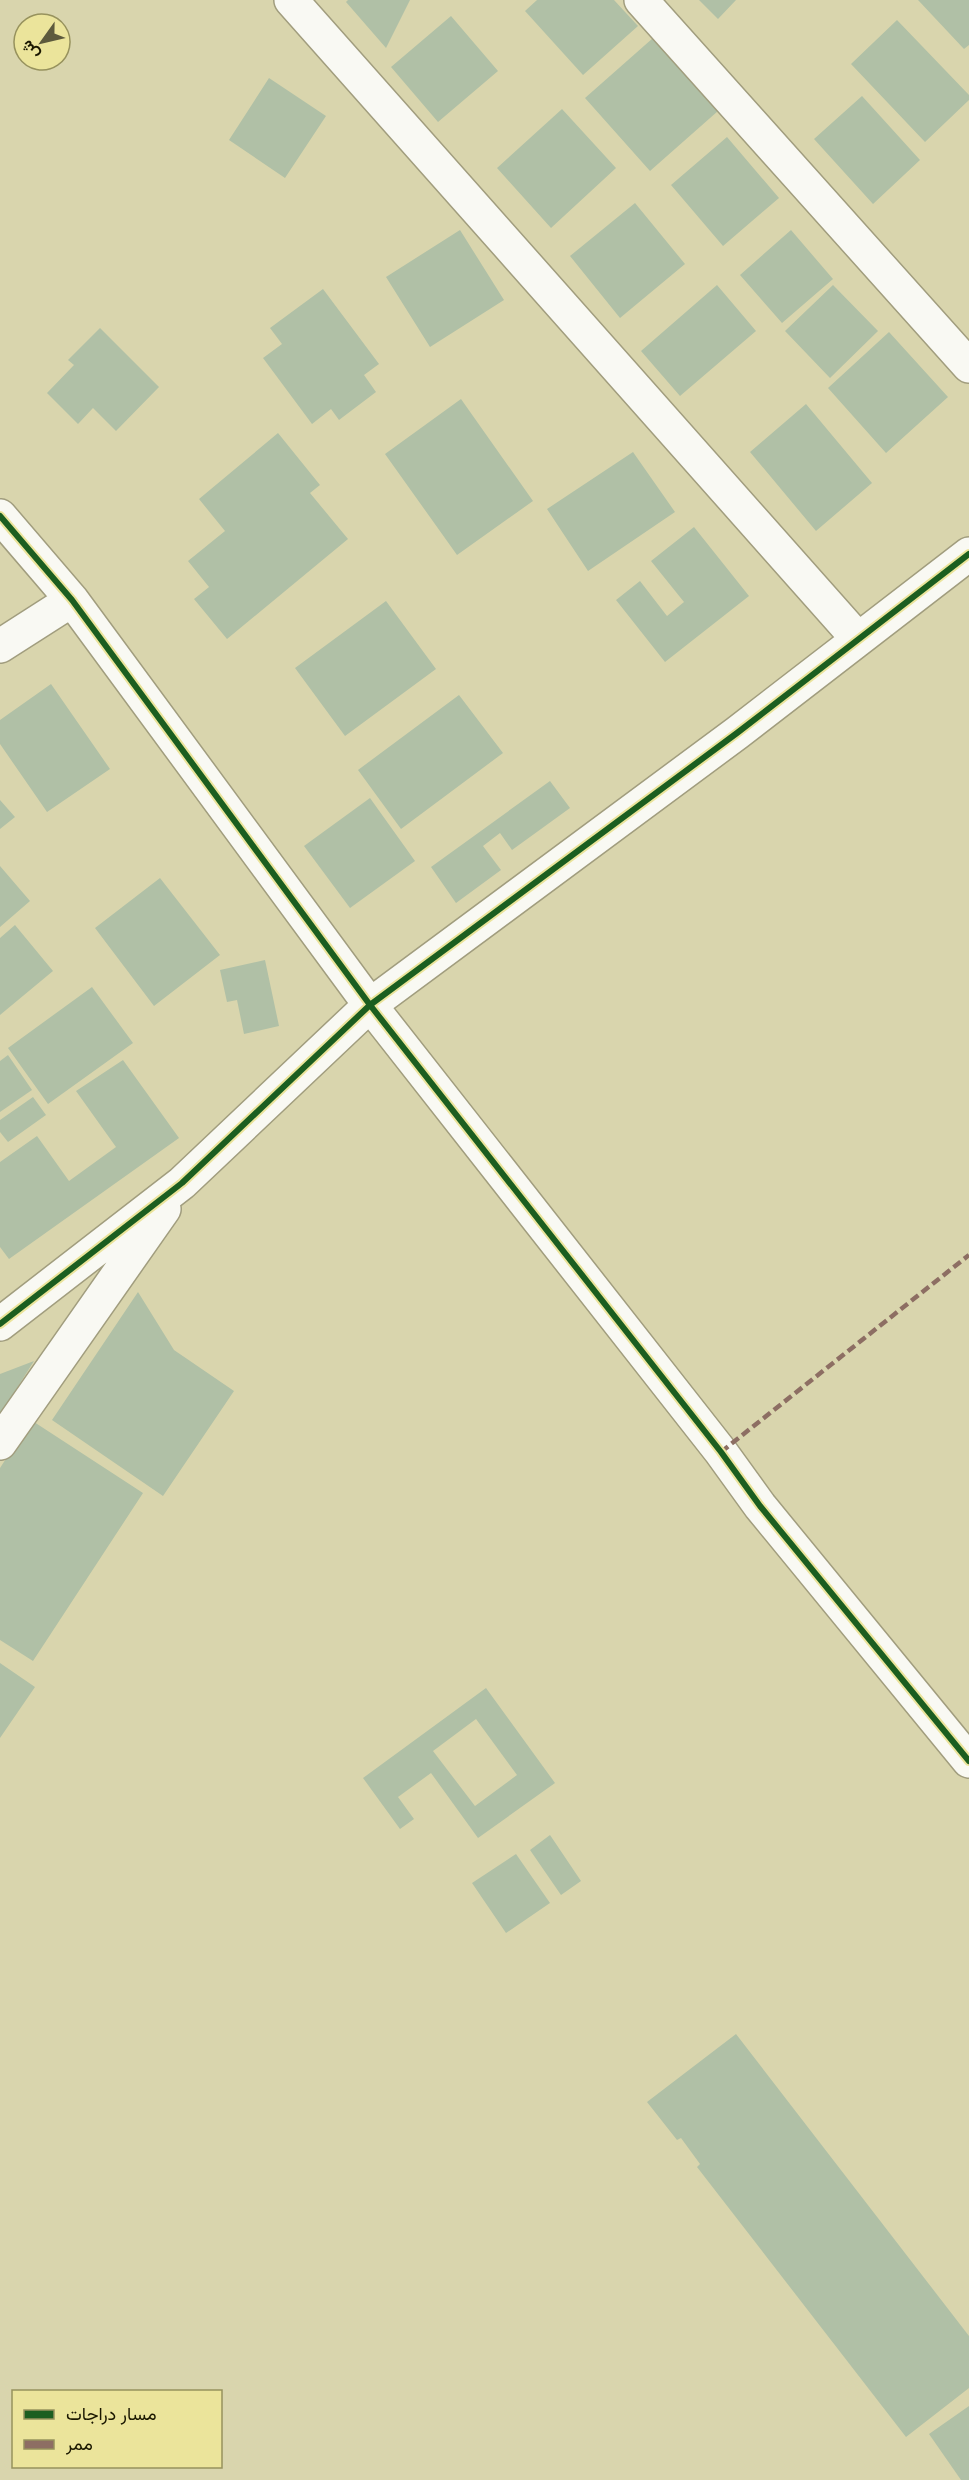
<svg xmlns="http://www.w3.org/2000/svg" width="969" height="2480" viewBox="0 0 969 2480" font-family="Raleway,Vazirmatn,sans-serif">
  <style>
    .building { fill: #b0c0a6; fill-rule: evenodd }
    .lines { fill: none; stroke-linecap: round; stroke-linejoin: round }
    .minor-casing { stroke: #a19d7e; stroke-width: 36 }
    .minor { stroke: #f9f9f3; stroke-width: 33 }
    .quiet { stroke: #8d6e63; stroke-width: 4.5; stroke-dasharray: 9 4.5; stroke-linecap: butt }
    .cycleway-casing { stroke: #ebe49b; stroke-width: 10 }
    .cycleway { stroke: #1b5e20; stroke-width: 6 }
  </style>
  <rect width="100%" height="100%" fill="#d9d5ad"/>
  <path class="building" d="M348,0H410L386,48L346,2Z
    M537,0H614L638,26L583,75L525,11Z
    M699,0H736L718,19Z
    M918,0H969V45L964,49Z
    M451,16L498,71L438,122L391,67Z
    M897,20L969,95V100L925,142L851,64Z
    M653,38L718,111L650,171L585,98Z
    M269,78L326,116L285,178L229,140Z
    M862,96L920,160L873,204L814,139Z
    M562,109L616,168L551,228L497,168Z
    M727,137L779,198L723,246L671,185Z
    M635,203L685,264L620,318L570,256Z
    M460,230L504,300L430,347L386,277Z
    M791,230L833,279L782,323L740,275Z
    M717,285L756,331L680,396L641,351Z
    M833,285L878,331L830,378L785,331Z
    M323,289L379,364L364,375L376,392L339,420L331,409L312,424L263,358L282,344L270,328Z
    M100,328L159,387L116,431L93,408L78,424L47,393L74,365L68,360Z
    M889,332L948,397L886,453L828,388Z
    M461,399L533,501L457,555L385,454Z
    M806,404L872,483L816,531L750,452Z
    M278,433L320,485L310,493L348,539L227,639L194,599L209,587L188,561L225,531L199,499Z
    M633,452L675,512L588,571L547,509Z
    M694,527L749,596L665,662L616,600L640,581L667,616L684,602L651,561Z
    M386,601L436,669L345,736L295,668Z
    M51,684L110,769L47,812L0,744V720Z
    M459,695L503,753L401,829L358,770Z
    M550,781L570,808L512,850L500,833L483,846L501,870L456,903L431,867Z
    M370,798L415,861L350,908L304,846Z
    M0,800L15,817L0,829Z
    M0,866L30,901L0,927Z
    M160,878L220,955L154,1006L95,928Z
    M15,925L53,971L0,1015V938Z
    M265,960L279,1026L244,1034L237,1000L227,1002L220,970Z
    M92,987L133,1043L48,1104L8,1048Z
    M8,1055L32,1090L0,1112V1061Z
    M123,1060L179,1138L9,1259L0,1247V1162L37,1136L69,1181L116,1147L76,1091Z
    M33,1097L46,1115L8,1142L0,1132V1120Z
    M138,1292L174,1350L234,1391L163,1496L52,1420Z
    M34,1361L0,1415V1374Z
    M31,1420L143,1493L33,1661L0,1640V1468Z
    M0,1663L35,1687L0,1738Z
    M486,1688L555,1783L478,1838L431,1773L398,1797L414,1819L400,1829L363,1778ZM476,1719L517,1775L475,1806L433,1751Z
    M550,1835L581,1881L561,1895L530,1850Z
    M516,1854L550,1903L506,1933L472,1883Z
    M736,2034L969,2336V2388L906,2437L697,2167L700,2164L681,2138L677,2140L647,2102Z
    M969,2406V2480H961L929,2434Z"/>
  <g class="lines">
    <defs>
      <path id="minor" d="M291,0L858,639
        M641,0L969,366
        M0,516L72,600L370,1005L721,1452L760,1506L969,1761
        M0,646L72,600
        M0,1324L182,1183L370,1005L737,733L969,554
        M0,1443L164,1209"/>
    </defs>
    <use href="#minor" class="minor-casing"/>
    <use href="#minor" class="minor"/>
    <path class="quiet" d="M721,1452L969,1255"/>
    <defs>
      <path id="cycleway" d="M0,516L72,600L370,1005L721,1452L760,1506L969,1761
        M0,1324L182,1183L370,1005L737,733L969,554"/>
    </defs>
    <use href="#cycleway" class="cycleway-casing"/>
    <use href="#cycleway" class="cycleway"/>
  </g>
  <rect x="12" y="2390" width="210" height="78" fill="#ebe49b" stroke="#97925d" stroke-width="1.5"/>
  <rect x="24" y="2410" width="30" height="9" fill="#1b5e20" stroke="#97925d" stroke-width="1.5"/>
  <text x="66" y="2420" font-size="18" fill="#1a1700">مسار دراجات</text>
  <rect x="24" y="2440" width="30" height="9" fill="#8d6e63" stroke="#97925d" stroke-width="1.5"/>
  <text x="66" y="2450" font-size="18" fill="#1a1700">ممر</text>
  <g transform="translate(42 42) rotate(236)"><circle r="28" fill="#ebe49b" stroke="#97925d" stroke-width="1.5"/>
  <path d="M0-4.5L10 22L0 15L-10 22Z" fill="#5d5a3d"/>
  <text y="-9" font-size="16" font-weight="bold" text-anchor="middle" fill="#1a1700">ش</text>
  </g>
</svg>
